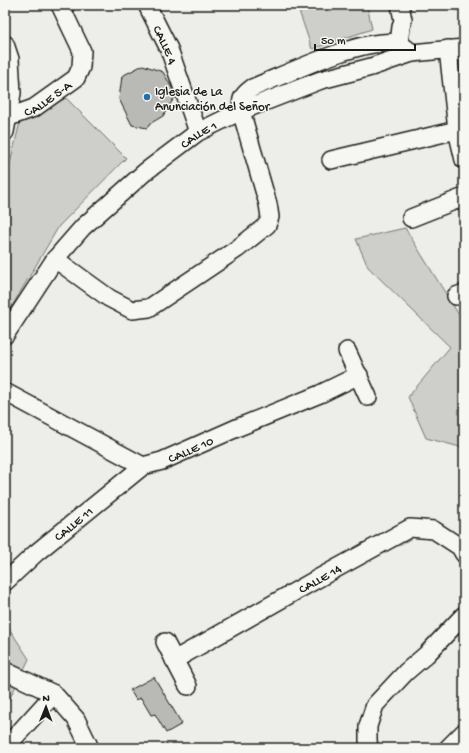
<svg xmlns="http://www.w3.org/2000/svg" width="469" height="753" viewBox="0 0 469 753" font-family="'Gochi Hand',sans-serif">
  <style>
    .green { fill: #cececb; stroke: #757574 }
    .building { fill: #b9b9b6; stroke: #1c1c1c }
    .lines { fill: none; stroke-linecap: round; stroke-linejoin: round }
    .minor-casing { stroke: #1c1c1c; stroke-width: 20 }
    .minor { stroke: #f6f6f2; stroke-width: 17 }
    .poi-dot { fill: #1f6fb2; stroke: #f6f6f2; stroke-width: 1.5 }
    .labels { text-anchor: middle; stroke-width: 3; stroke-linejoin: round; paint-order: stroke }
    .street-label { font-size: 13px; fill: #1c1c1c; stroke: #f6f6f2 }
    .poi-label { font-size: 13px; fill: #1c1c1c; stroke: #f6f6f2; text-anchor: start }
  </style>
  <rect width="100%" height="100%" fill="#edede9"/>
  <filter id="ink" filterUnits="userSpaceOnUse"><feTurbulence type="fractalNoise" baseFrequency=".025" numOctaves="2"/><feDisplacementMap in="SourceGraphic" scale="8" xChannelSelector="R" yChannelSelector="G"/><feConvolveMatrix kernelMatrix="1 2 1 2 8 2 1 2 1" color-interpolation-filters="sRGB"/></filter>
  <g filter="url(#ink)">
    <path class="green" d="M297,5H367L372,29L312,49Z
      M66,98L126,158L59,226L5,318V184L20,122Z
      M405,228L464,323V448L426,438L408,397L450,347L368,267L356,239Z
      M5,622L29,659L5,708Z"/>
    <path class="building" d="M456,5H464V9L456,10Z
      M143,65L163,72L176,95L163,116L151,123L147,128L132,125L119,99L122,76Z
      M154,677L182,724L166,733L155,714L151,715L141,698L136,700L130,690Z"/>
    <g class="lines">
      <defs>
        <g id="minor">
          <path id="s1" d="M147,5L169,49L198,132"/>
          <path d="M399,43L401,27L403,20L400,5"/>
          <path d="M5,44L10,59L12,93L5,132"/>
          <path d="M448,49L457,130L464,160"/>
          <path id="s2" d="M9,117L34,108L76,78L81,67L82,51L60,5"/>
          <path d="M331,160L457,130"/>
          <path d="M411,218L464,197"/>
          <path d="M55,259L109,298L132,310L149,308L237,249L267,225L270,217L268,204L241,111C241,99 241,96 252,88C287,74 360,38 397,43C402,44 408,50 412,53"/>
          <path d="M456,296L464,293"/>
          <path id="s3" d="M5,335L55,259L83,227L145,172L198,132L241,111L321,80L371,67L412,53L464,48"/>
          <path d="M347,351L368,397"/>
          <path d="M5,392L143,466"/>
          <path id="s4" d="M5,582L36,553L143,466L162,461L239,427L320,394L359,375"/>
          <path d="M165,642L188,686"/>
          <path id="s5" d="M174,660L317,579L410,528L434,530L460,547L464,554"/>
          <path d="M5,671L54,694L76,719L90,748"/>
          <path d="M5,748L54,694"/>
          <path d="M369,748L368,740V726L375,705L406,672L427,654L464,615"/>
          <path d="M448,748L464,732"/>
        </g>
      </defs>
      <use href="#minor" class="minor-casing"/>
      <use href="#minor" class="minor"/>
    </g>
  </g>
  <circle class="poi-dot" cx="147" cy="97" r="4"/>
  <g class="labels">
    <g class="street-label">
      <text dy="5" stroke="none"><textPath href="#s1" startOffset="44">CALLE 4</textPath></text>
      <text dy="5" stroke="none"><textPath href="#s2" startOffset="43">CALLE 5-A</textPath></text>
      <text dy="5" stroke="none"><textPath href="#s3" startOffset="282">CALLE 1</textPath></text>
      <text dy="5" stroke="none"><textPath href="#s4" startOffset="231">CALLE 10</textPath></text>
      <text dy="5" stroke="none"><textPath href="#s4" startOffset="90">CALLE 11</textPath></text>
      <text dy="5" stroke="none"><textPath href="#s5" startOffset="167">CALLE 14</textPath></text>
    </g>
    <g class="poi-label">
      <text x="155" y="95">Iglesia de La<tspan x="155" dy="15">Anunciación del Señor</tspan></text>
    </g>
  </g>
  <rect width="469" height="753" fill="none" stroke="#f6f6f2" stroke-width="20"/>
  <rect x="10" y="10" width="449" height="733" fill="none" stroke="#1c1c1c" stroke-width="1.5" filter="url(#ink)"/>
  <g transform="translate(46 707) rotate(1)" stroke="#f6f6f2" stroke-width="3" paint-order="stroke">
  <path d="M0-3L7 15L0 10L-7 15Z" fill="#1c1c1c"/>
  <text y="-6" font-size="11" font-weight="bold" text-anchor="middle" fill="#1c1c1c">N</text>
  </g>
  <path d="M315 44v6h100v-6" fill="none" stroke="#1c1c1c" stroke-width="2"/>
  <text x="321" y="44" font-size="12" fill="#1c1c1c" stroke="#f6f6f2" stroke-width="3" paint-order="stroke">50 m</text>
</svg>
